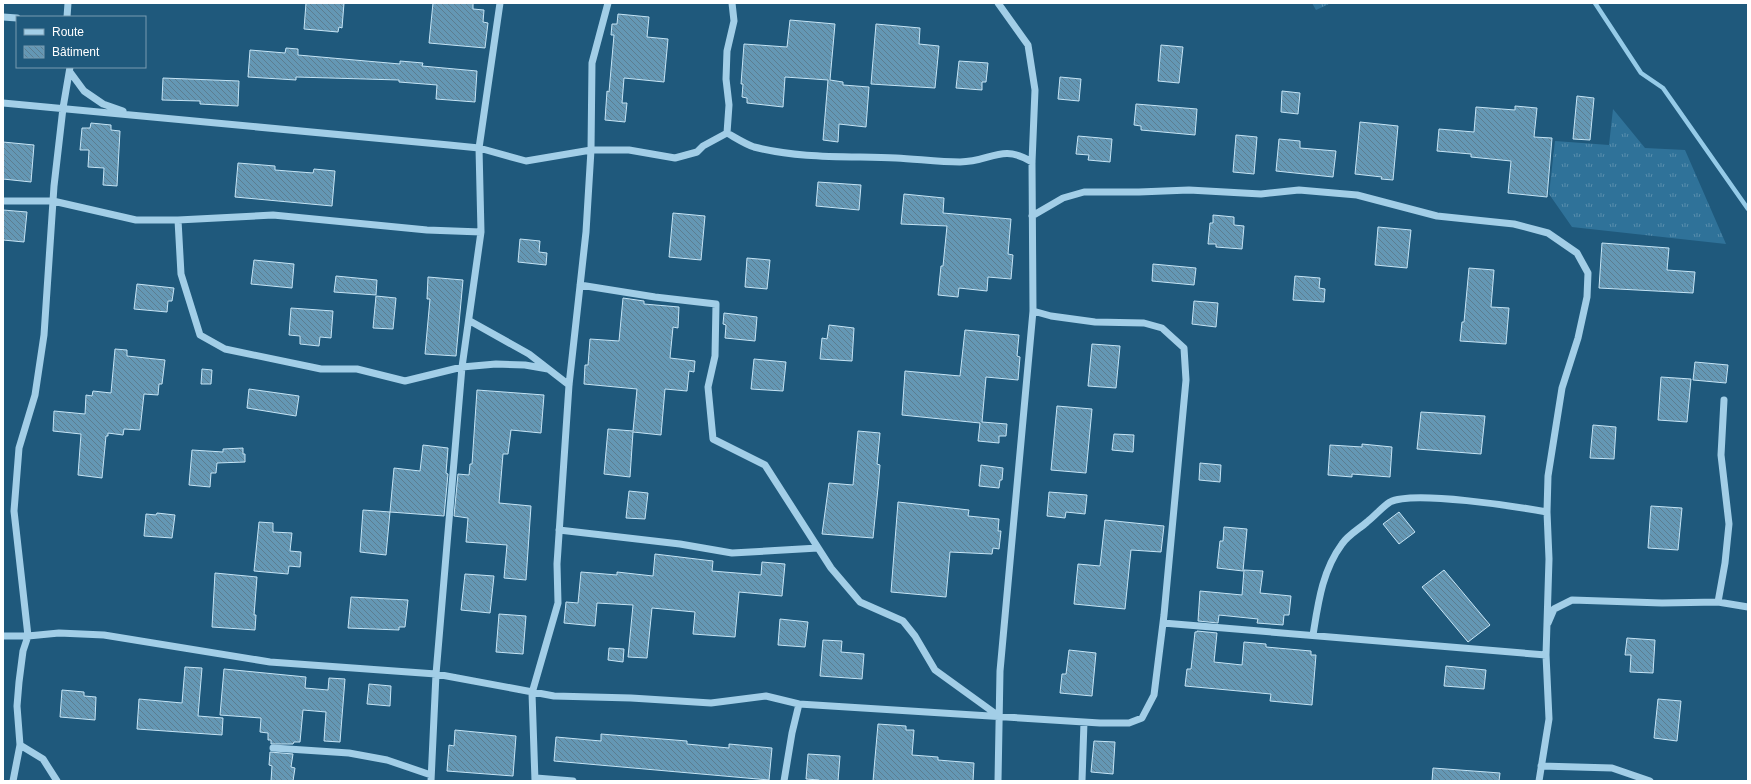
<svg xmlns="http://www.w3.org/2000/svg" width="1751" height="784" viewBox="0 0 1751 784" font-family="Helvetica,sans-serif">
  <style>
    .grass { fill: url(#grass-tufts) }
    .lines { fill: none; stroke-linecap: round; stroke-linejoin: round }
    .stream { stroke: #95cbe8; stroke-width: 4.5 }
    .building { fill: url(#building-back-hatch); stroke: #c5e4f5 }
    .minor { stroke: #a2cee7; stroke-width: 7 }
  </style>
  <defs>
    <pattern id="grass-tufts" width="24" height="20" patternUnits="userSpaceOnUse"><rect width="24" height="20" fill="#2f7299"/><path d="M3 7l-1-3M5 7V3M7 7l1-3M15 17l-1-3M17 17v-4M19 17l1-3" fill="none" stroke="#598ead"/></pattern>
    <pattern id="building-back-hatch" width="6" height="6" patternUnits="userSpaceOnUse"><rect width="6" height="6" fill="#6497b4"/><path d="M-1 5l2 2M0 0l6 6M5-1l2 2" fill="none" stroke="#5c7d90"/></pattern>
  </defs>
  <rect width="100%" height="100%" fill="#1f597c"/>
  <path class="grass" d="M1312,3H1331L1316,10Z
    M1613,109L1645,148L1685,150L1726,244L1572,227L1549,194L1555,141L1609,145Z"/>
  <g class="lines">
    <path class="stream" d="M1595,3L1641,73L1663,88L1748,209"/>
  </g>
  <path class="building" d="M306,3H344L342,28L339,27L338,32L304,29Z
    M433,3H473V9L484,10L483,22L488,23L485,48L429,43Z
    M618,14L649,17L647,37L668,39L664,82L624,78L622,103H627L625,122L605,120L607,91L609,92L614,35H611L612,24H617Z
    M790,20L835,24L830,80L843,82V85L869,87L866,127L839,124L838,142L823,140L828,80L785,77L783,107L747,103V98L742,97L743,84H741L744,44L787,47Z
    M876,24L920,28L919,44L939,46L935,88L871,84Z
    M1161,45L1183,47L1179,83L1158,81Z
    M286,48L298,49V55L400,64V61L423,63L422,66L477,71L475,102L436,99L437,85L399,82V80L296,77V80L248,77L250,50L285,53Z
    M959,61L988,63L986,82H982V90L956,88Z
    M1060,77L1081,79L1079,101L1058,99Z
    M163,78L239,81L238,106L200,104V101L162,100Z
    M1282,91L1300,93L1298,114L1281,112Z
    M1577,96L1594,98L1590,140L1573,139Z
    M1136,104L1197,109L1195,135L1141,130V126L1134,125Z
    M1515,106L1537,108L1534,137L1552,138L1547,197L1508,193L1511,161L1471,157V154L1437,151L1439,129L1474,132L1476,107L1515,110Z
    M1360,122L1398,126L1393,180L1381,179L1382,177L1355,174Z
    M91,123L111,125V130L120,131L117,186L103,185L104,168L88,167L89,150H80L82,128H90Z
    M1236,135L1257,137L1254,174L1233,172Z
    M1078,136L1112,139L1110,162L1088,160L1089,155L1076,154Z
    M1279,139L1300,141V148L1336,151L1333,177L1276,171Z
    M3,142L34,145L31,182L3,179Z
    M238,163L275,166V170L313,173L314,169L335,171L332,206L235,197Z
    M818,182L861,185L859,210L816,206Z
    M904,194L944,198L943,213L1011,219L1008,254L1013,255L1011,279L988,277L987,291L959,288L958,297L938,295L941,266H943L947,226L901,224Z
    M3,210L27,212L24,242L3,240Z
    M673,213L705,216L701,260L669,257Z
    M1213,215L1234,217V225L1244,226L1242,249L1216,247V244H1208L1210,223H1213Z
    M1378,227L1411,230L1407,268L1375,265Z
    M520,239L540,241L539,252L547,253L546,265L518,262Z
    M1602,243L1669,248L1667,270L1695,272L1693,293L1599,288Z
    M747,258L770,260L767,289L745,287Z
    M254,260L294,264L292,288L251,284Z
    M1153,264L1196,268L1194,285L1152,281Z
    M1469,268L1494,270L1491,307L1509,308L1506,344L1460,341L1462,322H1464Z
    M336,276L377,280L376,295L334,292Z
    M1295,276L1320,278L1319,288L1325,289L1324,302L1293,300Z
    M428,277L463,280L456,356L425,354L430,299H427Z
    M137,284L174,288L172,301H168L167,312L134,309Z
    M376,296L396,298L393,329L373,328Z
    M623,298L644,301V304L679,307L678,328L673,327L670,358L695,361L694,372L689,371L687,391L665,389L661,435L633,432L630,477L604,474L608,429L633,431L637,389L584,384L585,365H588L590,339L619,341Z
    M1194,301L1218,303L1216,327L1192,324Z
    M291,308L333,311L331,338L320,337L319,346L300,344V336L289,335Z
    M724,313L757,317L755,341L725,338L726,325L723,324Z
    M829,325L854,328L852,361L820,359L822,338L827,339Z
    M965,330L1019,335L1017,356L1020,357L1018,380L986,377L982,422L1007,424L1006,436H999V443L978,441L980,423L902,415L905,371L960,376Z
    M1092,344L1120,346L1116,388L1088,386Z
    M115,349L127,350V356L165,360L162,384H159L158,395L144,394L140,430L124,429L123,435L108,433V436H106L102,478L78,475L81,434L53,431L54,411L85,414L86,395L92,396L93,391L111,393Z
    M754,359L786,362L783,391L751,389Z
    M1695,362L1728,365L1726,383L1693,380Z
    M202,369L212,370L211,384H201Z
    M1661,377L1691,379L1687,422L1658,420Z
    M249,389L299,396L296,416L247,408Z
    M477,390L544,395L541,433L511,430L508,454H503L499,503L531,506L526,580L504,578L507,545L466,542L468,518L454,516L458,474L469,475L470,464H472Z
    M1057,406L1092,409L1086,473L1051,470Z
    M1421,412L1485,416L1481,454L1417,449Z
    M1593,425L1616,427L1614,459L1590,458Z
    M858,431L880,433L877,464L880,465L878,488L873,538L822,534L829,483L853,485Z
    M1114,434L1134,435L1133,452L1112,450Z
    M1362,444L1392,447L1390,477L1352,474V477L1328,475L1330,445L1362,447Z
    M423,445L448,448L446,473L448,474L444,516L390,512L394,468L420,471Z
    M243,448V454H245V462L217,463L216,473H211L210,487L189,485L192,450L223,452V449Z
    M1200,463L1221,465L1220,482L1199,480Z
    M981,465L1003,468L1002,480H1000L999,488L979,486Z
    M629,491L648,493L645,519L626,518Z
    M1049,492L1087,495L1085,514L1066,512L1065,518L1047,516Z
    M898,502L969,510L968,516L999,519L998,531H1001L999,549L993,548L992,554L950,552L946,597L891,592Z
    M1651,506L1682,508L1678,550L1648,548Z
    M363,510L390,512L386,555L360,552Z
    M1399,512L1415,532L1399,544L1383,524Z
    M157,513L175,515L172,538L144,536L146,514L156,515Z
    M1105,520L1164,526L1161,552L1131,550L1125,609L1074,604L1078,564L1100,566Z
    M259,522L273,523V532L292,533L290,551L301,552L300,567L289,566L288,574L254,571Z
    M1224,527L1247,529L1243,571L1217,568L1220,541H1223Z
    M655,554L713,561L712,571L761,575L762,562L785,564L782,596L739,592L735,637L693,634L695,612L652,608L647,658L628,657L633,605L597,603L595,626L564,623L566,602L578,603L581,572L617,575V572L653,576Z
    M1244,570L1263,571L1260,593L1291,596L1289,615H1284L1283,625L1257,623L1258,619L1219,615L1218,623L1198,621L1200,591L1242,595Z
    M1444,570L1490,625L1468,642L1422,587Z
    M215,573L257,577L254,615H256L255,630L212,627Z
    M465,574L494,576L490,613L461,610Z
    M351,597L408,600L405,627H399V630L348,628Z
    M499,614L526,616L523,654L496,652Z
    M780,619L808,622L805,647L778,645Z
    M1197,631L1217,633L1214,662L1242,665L1244,642L1266,644V647L1311,651V655H1316L1312,705L1270,701L1271,694L1185,686L1187,669H1191L1195,632H1197Z
    M1627,638L1655,640L1653,673L1630,672L1631,655H1625Z
    M823,640L842,641L841,652L864,654L862,679L820,676Z
    M609,648L624,649L623,662L608,660Z
    M1069,650L1096,653L1092,696L1060,693L1062,674H1066Z
    M1446,666L1486,670L1484,689L1444,686Z
    M185,667L202,668L198,716L223,718L222,735L137,729L139,699L182,703Z
    M224,669L306,677L305,688L328,690L329,678L345,679L340,742L324,741L326,712L303,710L300,742H294L293,744H271V740H268V733L260,732L261,718L220,715Z
    M369,684L391,686L390,706L367,704Z
    M62,690L84,692V696L96,697L95,720L60,717Z
    M1658,699L1681,701L1677,741L1654,738Z
    M878,724L906,726V730H914L912,755L938,757V760L974,763L973,781H873Z
    M455,730L516,736L513,776L447,771L449,745L454,746Z
    M601,734L687,741V744L729,748V744L772,748L769,780L554,761L556,737L601,741Z
    M1094,741L1115,742L1113,774L1091,772Z
    M270,752L293,754L291,767L295,768L293,781H271L272,766L269,765Z
    M808,754L840,756L838,781H819V780L806,779Z
    M1433,768L1500,773L1499,781H1432Z"/>
  <g class="lines">
    <path class="minor" d="M3,17L17,18
      M67,17L68,3
      M70,72L84,91L103,104L123,111
      M3,103L449,145L479,148L526,161L591,150H629L675,158L697,152L703,146L727,133C736,138 745,144 754,147C800,159 849,156 896,158C917,159 939,162 960,162C991,162 1001,143 1032,162
      M727,133L729,105L726,79L727,51L734,21L732,3
      M3,201H53L136,220H178L273,215L427,230L481,232
      M1032,216L1063,198L1084,192H1139L1189,190L1261,194L1299,190L1357,195L1437,216L1514,224L1548,233L1577,253L1588,273L1587,297L1578,338L1562,388L1548,476L1547,512L1549,559L1546,655L1549,719L1539,781
      M178,220L181,274L200,335L225,349L321,369H357L405,381L462,367L496,364L525,365L548,369
      M580,285L655,297L716,304L715,356L708,387L713,439L765,465L831,568L860,602L903,621L915,636L935,670L1000,717
      M470,321L529,354L569,385
      M559,530L680,544L732,553L818,548
      M1718,602L1725,563L1729,524L1721,455L1724,400
      M1163,623L1546,655
      M1548,623L1554,609L1572,600L1662,603L1718,602L1748,607
      M1313,635C1318,604 1322,571 1342,544C1348,535 1359,529 1367,522C1375,516 1382,507 1390,502C1413,490 1519,507 1547,512
      M3,636H28L59,633L104,635L270,662L436,674L554,696L631,698L711,703L766,696L799,704L1100,723H1129L1142,718L1154,695L1164,615L1186,380L1184,348L1162,328L1144,323L1095,322L1051,316L1033,311
      M20,745L43,759L57,781
      M273,748L349,753L387,760L431,775
      M1541,766L1612,768L1650,781
      M536,778L573,781
      M13,781L20,745L17,706L19,682L23,651L28,636L14,511L19,448L35,395L44,335L54,186L63,108L70,67
      M431,781L436,674L462,367L481,232L479,148L500,3
      M535,781L532,693L558,603L557,564L569,385L586,232L591,150L592,63L608,3
      M784,781L792,733L799,704
      M998,781L1000,671L1033,311L1032,162L1035,90L1028,45L998,3
      M1082,781L1084,722"/>
  </g>
  <rect width="1751" height="784" fill="none" stroke="#ffffff" stroke-width="8"/>
  <rect x="16" y="16" width="130" height="52" fill="#1f597c" stroke="#799bb0"/>
  <rect x="24" y="29" width="20" height="6" fill="#a2cee7" stroke="#799bb0"/>
  <text x="52" y="36" font-size="12" fill="#ffffff">Route</text>
  <rect x="24" y="46" width="20" height="12" fill="url(#building-back-hatch)" stroke="#799bb0"/>
  <text x="52" y="56" font-size="12" fill="#ffffff">Bâtiment</text>
</svg>
